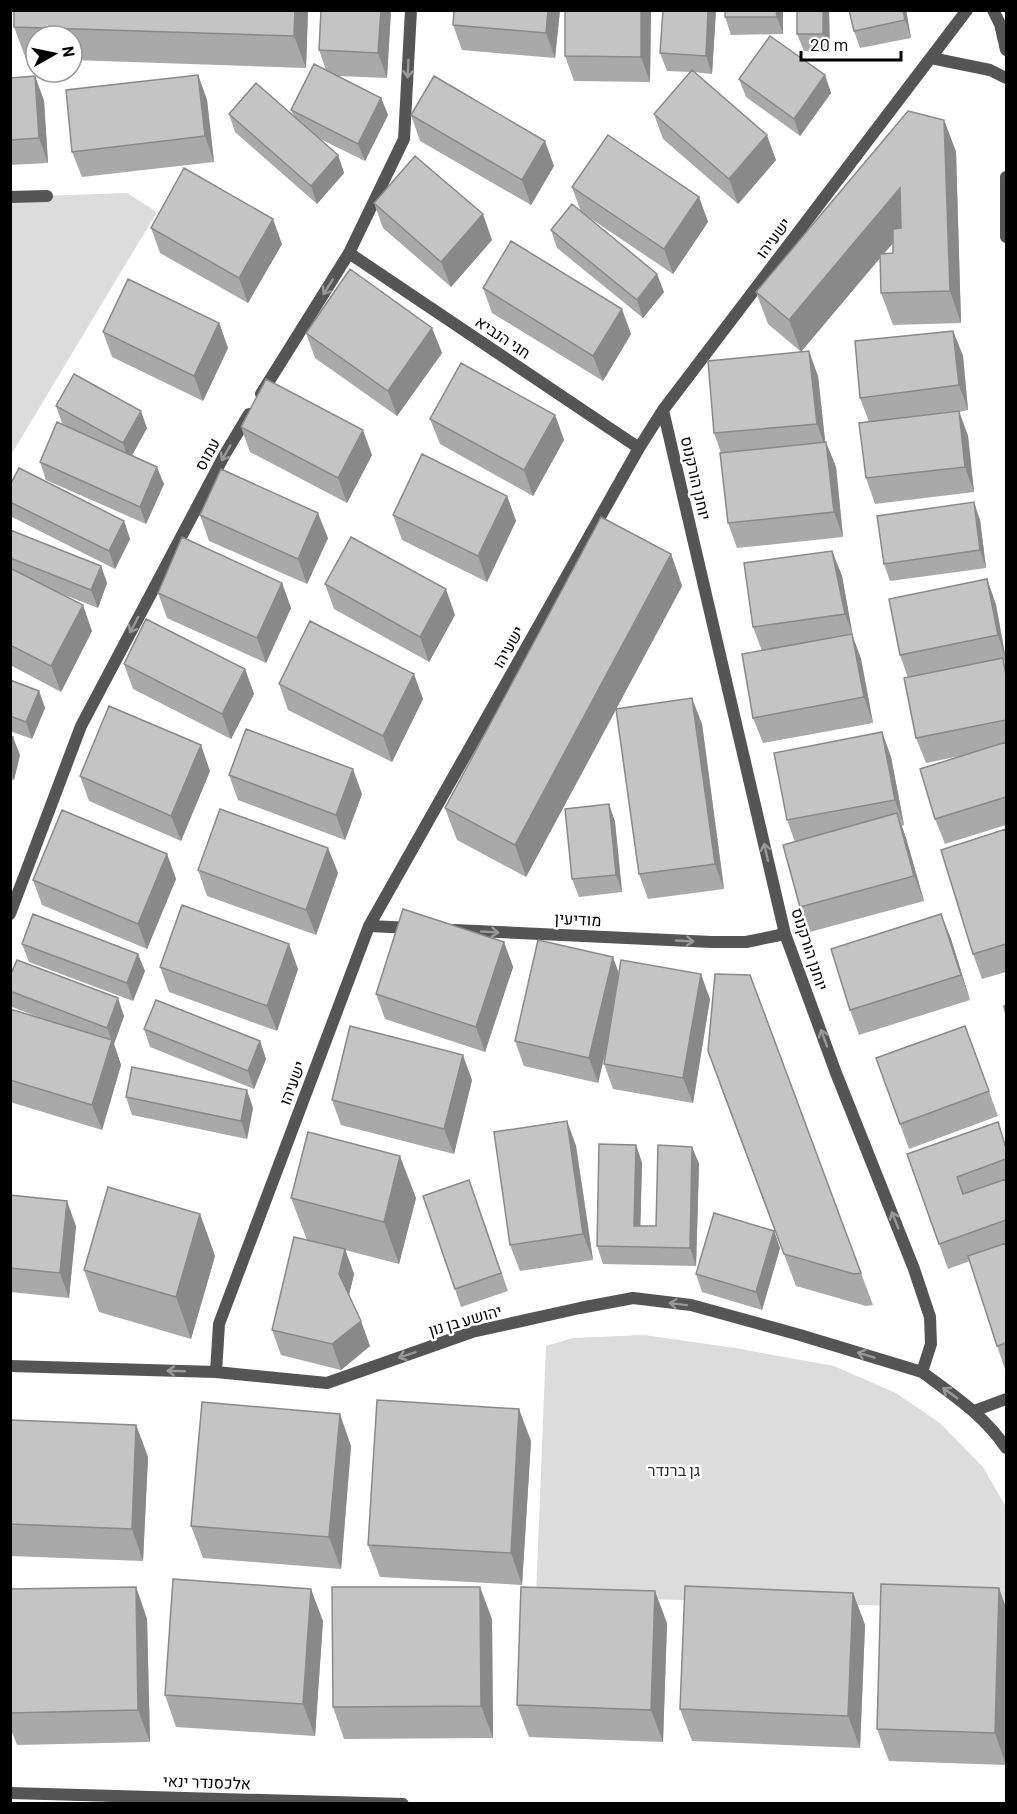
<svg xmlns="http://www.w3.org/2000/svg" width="1017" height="1814" viewBox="0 0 1017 1814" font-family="Barlow,Heebo,sans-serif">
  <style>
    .green { fill: #dcdcdc }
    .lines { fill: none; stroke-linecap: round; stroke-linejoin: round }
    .minor { stroke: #555; stroke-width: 12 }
    .wall { fill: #a9a9a9; fill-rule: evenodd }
    .shaded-wall { fill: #898989 }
    .building { fill: #c4c4c4; stroke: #898989; stroke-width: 1.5 }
    .oneway { stroke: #999 }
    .labels { text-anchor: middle; stroke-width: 5; stroke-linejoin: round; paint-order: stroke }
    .street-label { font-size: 16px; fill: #000; stroke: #fff }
    .park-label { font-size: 16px; fill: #333; stroke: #fff }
  </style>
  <rect width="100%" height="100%" fill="#fff"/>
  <path class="green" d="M127,193L157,212L11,455V197Z
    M644,1335L735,1348L834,1366L896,1393L940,1423L983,1467L1006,1507V1609L536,1596L546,1346L573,1338Z"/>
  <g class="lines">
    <path class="minor" d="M993,10L1000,24L1006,50
      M931,58L990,70L1006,78
      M1006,177V237
      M10,197L47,196
      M349,253L639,448
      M261,394L349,253L404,139L411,10
      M663,410L785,934L836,1073L914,1269L930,1317L931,1344L922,1372C953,1395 985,1416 1006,1448
      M10,914L81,726L225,454L249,414
      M369,926L412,928
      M454,930L712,942H746L785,934
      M10,1366L216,1372L327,1383L472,1332L580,1308L633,1298L691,1305L800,1335L922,1372
      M216,1372L219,1324L369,926L639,448L663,410L967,10
      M974,1411L1006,1399
      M10,1793L403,1804"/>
  </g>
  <path class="wall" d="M14,10H308L306,68L72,60V36H36V59H26L14,27Z
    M391,10L387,78L337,76L381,98L388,115L365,161L318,138L338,155L344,173L317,204L235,132L229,114L294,116L291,110L326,70L319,50Z
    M454,10H560L555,58L462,50L453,25Z
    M651,10L650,82L574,81L565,56Z
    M716,10L712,74L694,72L776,160L738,204L663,139L654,114L690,72L667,71L660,53Z
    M725,10H783V34L731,35L725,17Z
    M797,10H829L830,52L804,51L797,34Z
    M849,10H906L911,38L860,48L854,31Z
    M198,75L207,100L214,162L82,177L72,152Z
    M825,75L831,93L800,136L746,97L739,79Z
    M35,76L44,101L48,163L10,165V78Z
    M411,115L554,166L531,205L420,141Z
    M944,120L956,152L961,323L893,325L881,293L880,258L801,351L818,376L825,442L836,467L843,537L737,548L728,523L721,453L714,433L800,351L768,324L756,292ZM893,243V253L884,254Z
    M572,187L699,197L708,222L673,274L581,212Z
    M374,203L492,240L451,287L383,228Z
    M151,228L282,244L248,303L160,253Z
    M551,230L664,292L643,318L557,248Z
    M483,288L631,334L603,381L492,313Z
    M219,323L228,348L203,401L112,357L103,332Z
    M432,328L442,353L397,416L315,358L306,333Z
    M953,331L963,356L968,410L959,412L968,436L974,492L875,504L866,478L869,422L860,398Z
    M56,406L147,428L132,455L164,484L146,524L46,480L40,462L70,428L62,423Z
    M555,415L564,440L533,496L440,444L430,419Z
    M241,427L372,455L347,503L250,452Z
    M10,485L124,521L130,539L115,569L10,516Z
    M507,496L516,521L487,582L402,540L393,515Z
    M200,515L328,538L307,584L209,541Z
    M980,520L986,568L890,581L884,564Z
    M10,530L101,566L107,583L98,608L52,590L92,631L61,692L10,665Z
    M832,551L842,576L853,637L861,659L873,723L763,743L753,718L762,651L753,627Z
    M671,554L682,586L616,709L702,724L724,889L648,899L639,874L616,710L526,877L457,840L445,808Z
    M987,579L996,605L1006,659V660L1004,661L1006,668V825L945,844L935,819L965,755L926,763L916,738L908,678L900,655Z
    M282,583L291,608L266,663L167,618L158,593Z
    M325,584L455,615L429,662L334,609Z
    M124,664L245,669L254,694L231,739L133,689Z
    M10,680L39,691L45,708L32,739L10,731Z
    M279,684L423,699L392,762L288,710Z
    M882,732L891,757L904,825L902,826L906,838L924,901L810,932L800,907L795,842L787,820Z
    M10,737L20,755L14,780L10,779Z
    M210,771L181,841L89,801L80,776Z
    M229,775L362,794L345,840L238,800Z
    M609,804L615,822L622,892L579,897L572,879Z
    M1006,829V972L982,979L973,954Z
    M328,848L338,873L316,935L207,896L198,870Z
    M167,854L176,879L147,949L42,905L33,880Z
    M941,914L951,939L970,1000L859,1035L850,1010Z
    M504,942L513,967L485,1052L385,1019L376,994Z
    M22,944L145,971L133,1001L29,962Z
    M160,967L298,969L277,1031L169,992Z
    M619,974L710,999L693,1103L613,1089L604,1064L608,1042L598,1083L524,1066L515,1041Z
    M10,976L124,1016L114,1044L121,1065L102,1130L10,1102V1009L41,1018L12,1007L10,1003Z
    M965,1026L998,1116L909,1149L876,1058Z
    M144,1029L260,1041L266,1059L254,1089L150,1047Z
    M472,1080L454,1154L341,1125L332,1100Z
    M719,1083L861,1273L873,1305L866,1306L796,1286Z
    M126,1097L253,1108L247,1139L132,1115Z
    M567,1121L576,1146L593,1260L520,1271L510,1245Z
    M636,1145L642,1163L640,1226H656L692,1147L699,1164L696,1266L603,1264L597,1246Z
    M1006,1146V1372L997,1346L970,1261L948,1269L907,1154Z
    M469,1180L508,1291L461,1307L455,1289Z
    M10,1195L76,1226L69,1298L10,1292Z
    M291,1198H416L399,1264L345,1250L354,1274L349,1295L370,1346L341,1370L281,1355L272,1330L307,1240Z
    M200,1214L215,1256L191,1339L99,1312L84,1270Z
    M774,1231L780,1248L762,1310L702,1292L696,1274Z
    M10,1420L136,1425L148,1457L143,1561L10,1556Z
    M531,1441L522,1585L380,1577L368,1545Z
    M351,1446L341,1569L203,1558L191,1526Z
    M136,1587L147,1619L150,1742L17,1745L10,1727V1589Z
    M999,1588L1006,1608V1765L889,1761L877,1729Z
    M853,1593L865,1625L860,1748L692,1741L680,1709Z
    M492,1619L493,1738L344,1739L333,1707Z
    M323,1621L315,1736L176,1727L165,1695Z
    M667,1623L663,1742L529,1737L517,1705Z"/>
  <path class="shaded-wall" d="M295,10H308L306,68L294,36Z
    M381,10H391L387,78L378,53Z
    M548,10H560L555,58L546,33Z
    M641,10H651L650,82L641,57Z
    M708,10H716L712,74L706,56Z
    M776,10H783V34L777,17Z
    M823,10H829L830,52L823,34Z
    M903,10H906L911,38L905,20Z
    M198,75L207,100L214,162L205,136Z
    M825,75L831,93L800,136L794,119Z
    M35,76L44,101L48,163L39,138Z
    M381,98L388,115L365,161L358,144Z
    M944,120L956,152L961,323L950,291Z
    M767,135L776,160L738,204L729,179Z
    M545,141L554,166L531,205L522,180Z
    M338,155L344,173L317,204L311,186Z
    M900,188L912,220L801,352L789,320Z
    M699,197L708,222L673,274L664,249Z
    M483,214L492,240L451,287L441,262Z
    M273,219L282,244L248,303L239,278Z
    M657,274L664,292L643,318L637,300Z
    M622,309L631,334L603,381L593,356Z
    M219,323L228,348L203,401L194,376Z
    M432,328L442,353L397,416L388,391Z
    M953,331L963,356L968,410L959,385Z
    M809,351L818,376L826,449L817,424Z
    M141,411L147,428L129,461L123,443Z
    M959,411L968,436L974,492L965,467Z
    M555,415L564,440L533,496L524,470Z
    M363,430L372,455L347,503L338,478Z
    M826,442L836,467L843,537L834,512Z
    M157,467L164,484L146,524L140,507Z
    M507,496L516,521L487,582L478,556Z
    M974,502L980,520L986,568L980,550Z
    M318,513L328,538L307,584L298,559Z
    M124,521L130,539L115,569L109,551Z
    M832,551L842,576L853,637L861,659L873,723L864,697L853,636L845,614Z
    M671,554L682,586L526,877L515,845Z
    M101,566L107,583L98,608L91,590Z
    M987,579L996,605L1006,660L998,635Z
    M282,583L291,608L266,663L257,638Z
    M446,589L455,615L429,662L420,637Z
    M83,605L92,631L61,692L51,666Z
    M245,669L254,694L231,739L222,714Z
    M414,674L423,699L392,762L383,736Z
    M39,691L45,708L32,739L26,722Z
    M692,698L702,724L724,889L715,864Z
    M882,732L891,757L904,825L895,800Z
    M13,737L20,755L14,780L10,770V749Z
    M201,745L210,771L181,841L171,816Z
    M353,769L362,794L345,840L336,815Z
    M609,804L615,822L622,892L616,875Z
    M897,813L906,838L924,901L914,876Z
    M328,848L338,873L316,935L306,910Z
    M167,854L176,879L147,949L138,924Z
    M941,914L951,939L970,1000L961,975Z
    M504,942L513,967L485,1052L476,1027Z
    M289,944L298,969L277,1031L267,1006Z
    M138,954L145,971L133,1001L127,983Z
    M613,957L622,982L598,1083L589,1058Z
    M701,974L710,999L693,1103L683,1078Z
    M118,998L124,1016L114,1044L121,1065L102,1130L92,1105L112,1041L107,1028Z
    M260,1041L266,1059L254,1089L248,1071Z
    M463,1055L472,1080L454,1154L444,1129Z
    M247,1090L253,1108L247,1139L241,1121Z
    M567,1121L576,1146L593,1260L583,1234Z
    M636,1145L642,1163L640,1243L634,1226Z
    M692,1147L699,1164L696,1266L690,1248Z
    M400,1156L416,1198L399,1264L384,1222Z
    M67,1201L76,1226L69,1298L60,1273Z
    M200,1214L215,1256L191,1339L176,1297Z
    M774,1231L780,1248L762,1310L756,1292Z
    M345,1249L354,1274L348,1299L339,1274Z
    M361,1321L370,1346L341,1370L332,1344Z
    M519,1409L531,1441L522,1585L511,1553Z
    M340,1414L351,1446L341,1569L329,1537Z
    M136,1425L148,1457L143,1561L132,1529Z
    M136,1587L147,1619L150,1742L138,1710Z
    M480,1587L492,1619L493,1738L481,1706Z
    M999,1588L1006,1608V1765L995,1733Z
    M311,1589L323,1621L315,1736L303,1704Z
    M655,1591L667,1623L663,1742L651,1710Z
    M853,1593L865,1625L860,1748L848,1716Z"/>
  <path class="building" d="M14,10H295L294,36L14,27Z
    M321,10H381L378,53L319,50Z
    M454,10H548L546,33L453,25Z
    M565,10H641V57L565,56Z
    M663,10H708L706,56L660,53Z
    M725,10H776L777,17H725Z
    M797,10H823V34H797Z
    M849,10H903L905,20L854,31Z
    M770,36L825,75L794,119L739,79Z
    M314,64L381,98L358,144L291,110Z
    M692,70L767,135L729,179L654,114Z
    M198,75L205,136L72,152L66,90Z
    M35,76L39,138L10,140V78Z
    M434,76L545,141L522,180L411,115Z
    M256,83L338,155L311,186L229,114Z
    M908,111L944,120L950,291L881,293L880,254L893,253V229L901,228L900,188L789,320L756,292Z
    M608,135L699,197L664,249L572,187Z
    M415,156L483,214L441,262L374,203Z
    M184,168L273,219L239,278L151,228Z
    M572,204L657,274L637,300L551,230Z
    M511,241L622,309L593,356L483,288Z
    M350,269L432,328L388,391L306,333Z
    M128,279L219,323L194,376L103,332Z
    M953,331L959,385L860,398L855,341Z
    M809,351L817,424L714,433L708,361Z
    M461,363L555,415L524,470L430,419Z
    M74,374L141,411L123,443L56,406Z
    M266,379L363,430L338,478L241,427Z
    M959,411L965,467L866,478L859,423Z
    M57,422L157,467L140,507L40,462Z
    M826,442L834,512L728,523L720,453Z
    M422,454L507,496L478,556L393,515Z
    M19,468L124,521L109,551L10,502V485Z
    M221,469L318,513L298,559L200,515Z
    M974,502L980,550L884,564L877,516Z
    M601,517L671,554L515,845L445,808Z
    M10,530L101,566L91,590L10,558Z
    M182,537L282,583L257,638L158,593Z
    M351,537L446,589L420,637L325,584Z
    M832,551L845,614L753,627L744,563Z
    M10,568L83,605L51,666L10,645Z
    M987,579L998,635L900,655L889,599Z
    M146,619L245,669L222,714L124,664Z
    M310,621L414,674L383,736L279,684Z
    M852,634L864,697L753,718L742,654Z
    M1003,658L1006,676V720L916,738L904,678Z
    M10,680L39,691L26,722L10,716Z
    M692,698L715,864L639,874L616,709Z
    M109,706L201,745L171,816L80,776Z
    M246,729L353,769L336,815L229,775Z
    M882,732L895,800L787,820L774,753Z
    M10,737H13L10,749Z
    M1006,742V797L935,819L920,769Z
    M609,804L616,875L572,879L565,809Z
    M220,809L328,848L306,910L198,870Z
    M62,810L167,854L138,924L33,880Z
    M897,813L914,876L800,907L783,845Z
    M1006,829V944L973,954L941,850Z
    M182,905L289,944L267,1006L160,967Z
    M403,909L504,942L476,1027L376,994Z
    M33,914L138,954L127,983L22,944Z
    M941,914L961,975L850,1010L831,949Z
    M538,940L613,957L589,1058L515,1041Z
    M17,960L118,998L107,1028L10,991V976Z
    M621,960L701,974L683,1078L604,1064Z
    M715,974L750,975L861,1273L854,1274L784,1254L708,1051Z
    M156,1000L260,1041L248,1071L144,1029Z
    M1006,1005V1015L1004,1006Z
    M10,1009L112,1040L92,1105L10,1080Z
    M350,1026L463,1055L444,1129L332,1100Z
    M965,1026L989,1091L900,1124L876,1058Z
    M132,1067L247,1090L241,1121L126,1097Z
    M567,1121L583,1234L510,1245L494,1132Z
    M998,1122L1006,1148V1159L957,1177L963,1194L1006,1179V1220L939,1244L907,1154Z
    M308,1132L400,1156L384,1222L291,1198Z
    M599,1144L636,1145L634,1226H656L658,1145L692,1147L690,1248L597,1246Z
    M469,1180L501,1273L455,1289L423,1196Z
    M108,1187L200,1214L176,1297L84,1270Z
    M10,1195L67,1201L60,1273L10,1268Z
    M714,1213L774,1231L756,1292L696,1274Z
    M294,1237L345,1249L339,1274L361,1321L332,1344L272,1330Z
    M1006,1243V1343L997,1346L968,1256Z
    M377,1400L519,1409L511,1553L368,1545Z
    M202,1402L340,1414L329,1537L191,1526Z
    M10,1420L136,1425L132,1529L10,1524Z
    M173,1579L311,1589L303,1704L165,1695Z
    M881,1584L999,1588L995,1733L877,1729Z
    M685,1586L853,1593L848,1716L680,1709Z
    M136,1587L138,1710L10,1713V1589Z
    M332,1587H480L481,1706L333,1707Z
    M521,1587L655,1591L651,1710L517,1705Z"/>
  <defs><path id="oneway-shaft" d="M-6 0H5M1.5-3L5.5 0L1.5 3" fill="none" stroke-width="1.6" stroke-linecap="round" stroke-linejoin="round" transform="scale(1.5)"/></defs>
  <g class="oneway">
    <use href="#oneway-shaft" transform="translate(408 69) rotate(93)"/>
    <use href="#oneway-shaft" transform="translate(328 287) rotate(122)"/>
    <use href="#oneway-shaft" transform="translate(226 453) rotate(120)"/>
    <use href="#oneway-shaft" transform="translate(134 625) rotate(118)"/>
    <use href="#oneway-shaft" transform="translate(766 852) rotate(-103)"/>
    <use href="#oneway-shaft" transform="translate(490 932) rotate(3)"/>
    <use href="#oneway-shaft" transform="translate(685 941) rotate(3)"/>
    <use href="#oneway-shaft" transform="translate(824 1038) rotate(-110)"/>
    <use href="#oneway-shaft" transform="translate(895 1220) rotate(-112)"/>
    <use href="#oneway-shaft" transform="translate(678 1304) rotate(-173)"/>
    <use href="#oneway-shaft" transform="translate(407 1355) rotate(161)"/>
    <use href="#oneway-shaft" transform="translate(866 1355) rotate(-163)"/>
    <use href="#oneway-shaft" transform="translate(176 1371) rotate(-178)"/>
    <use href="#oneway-shaft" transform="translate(950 1393) rotate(-144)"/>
  </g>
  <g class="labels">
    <g class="street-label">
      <text transform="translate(773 238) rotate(-53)" y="6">ישעיהו</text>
      <text transform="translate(503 337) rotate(34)" y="6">חגי הנביא</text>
      <text transform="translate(207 454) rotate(-61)" y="6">עמוס</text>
      <text transform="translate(696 478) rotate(77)" y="6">יוחנן הורקנוס</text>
      <text transform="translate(508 647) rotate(-60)" y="6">ישעיהו</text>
      <text transform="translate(578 919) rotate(3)" y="6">מודיעין</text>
      <text transform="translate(810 949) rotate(72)" y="6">יוחנן הורקנוס</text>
      <text transform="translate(292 1083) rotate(-69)" y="6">ישעיהו</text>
      <text transform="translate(465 1320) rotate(-16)" y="6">יהושע בן נון</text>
      <text transform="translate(207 1782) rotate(2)" y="6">אלכסנדר ינאי</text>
    </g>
    <g class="park-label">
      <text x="674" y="1476">גן ברנדר</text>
    </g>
  </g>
  <rect width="1017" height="1814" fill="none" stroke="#000000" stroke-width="24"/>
  <g transform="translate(54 54) rotate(81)"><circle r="28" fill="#ffffff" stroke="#999999" stroke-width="1.5"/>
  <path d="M0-4.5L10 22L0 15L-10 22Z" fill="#000000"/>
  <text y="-9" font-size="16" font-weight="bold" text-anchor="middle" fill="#000000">N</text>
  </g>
  <path d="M801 51v9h100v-9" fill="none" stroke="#000000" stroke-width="3"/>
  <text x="810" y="51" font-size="18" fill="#000000" stroke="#ffffff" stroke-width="4.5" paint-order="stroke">20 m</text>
</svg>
